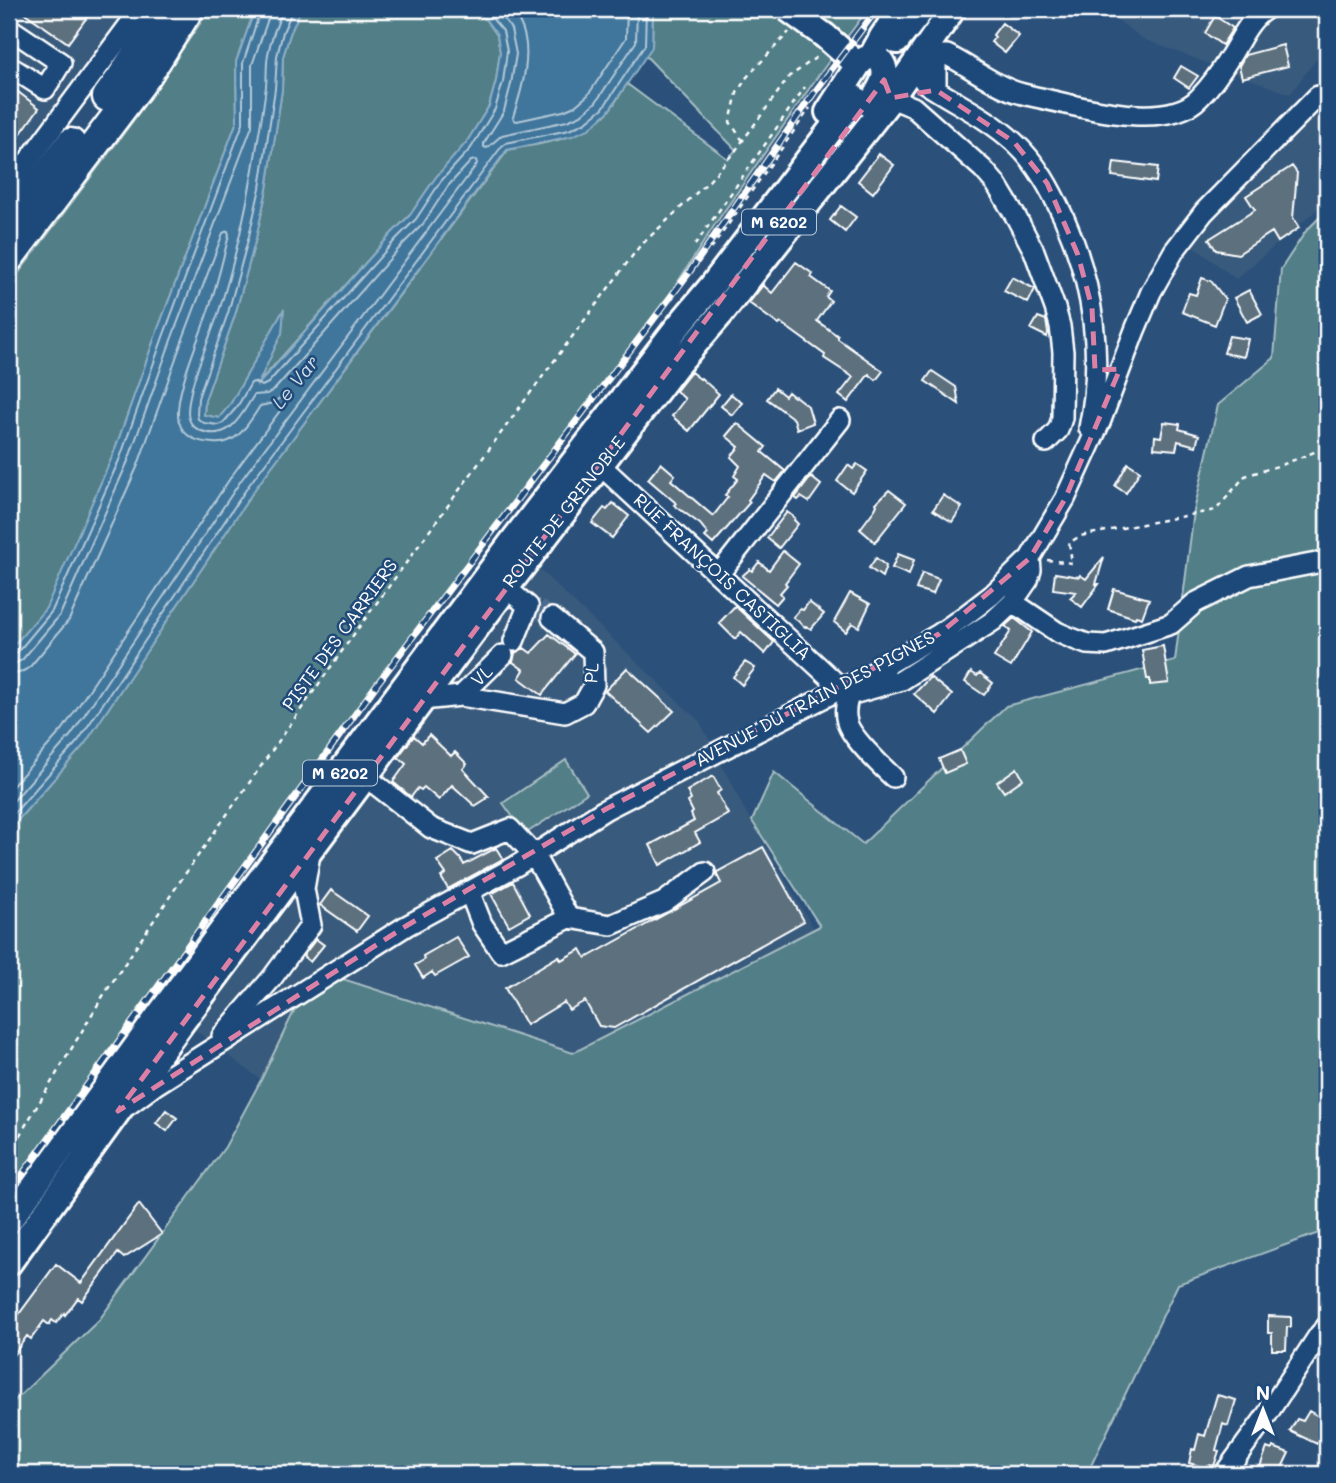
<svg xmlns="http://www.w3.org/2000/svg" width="1336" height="1483" viewBox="0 0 1336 1483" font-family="Mali,sans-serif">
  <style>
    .built { fill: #395a7c }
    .green { fill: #517e87; stroke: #a8bec3; stroke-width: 2 }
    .water { fill: #40769c; stroke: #8cadc4; stroke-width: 2 }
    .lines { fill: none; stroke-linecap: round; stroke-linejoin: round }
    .shore { stroke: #b3c8d7; stroke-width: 2 }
    .building { fill: #5b6f7d; stroke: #fff; stroke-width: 2 }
    .minor-tunnel { stroke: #4b6b8f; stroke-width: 19; stroke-dasharray: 19 10; stroke-linecap: butt }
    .major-tunnel { stroke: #4b6b8f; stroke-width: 24; stroke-dasharray: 24 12; stroke-linecap: butt }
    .minor-casing { stroke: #fff; stroke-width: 24 }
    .major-casing { stroke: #fff; stroke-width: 30 }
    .highway-casing { stroke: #fff; stroke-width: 33 }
    .path { stroke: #fff; stroke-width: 2.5; stroke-dasharray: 5 5; stroke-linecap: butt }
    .minor { stroke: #1f4a7a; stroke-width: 19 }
    .major { stroke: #1f4a7a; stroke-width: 24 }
    .highway { stroke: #1f4a7a; stroke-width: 28 }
    .rail-casing { stroke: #fff; stroke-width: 7 }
    .rail { stroke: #1f4a7a; stroke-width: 4.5; stroke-dasharray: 13; stroke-linecap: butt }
    .major-bridge-casing { stroke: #fff; stroke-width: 30; stroke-linecap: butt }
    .major-bridge { stroke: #1f4a7a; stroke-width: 24 }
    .marked { fill: none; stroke: #dd80a5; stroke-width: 5; stroke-dasharray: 14 9; stroke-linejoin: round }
    .labels { text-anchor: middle; stroke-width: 5; stroke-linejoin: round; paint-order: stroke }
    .shield { fill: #1f4a7a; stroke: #bcc9d7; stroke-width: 2 }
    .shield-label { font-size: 16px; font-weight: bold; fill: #fff }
    .street-label { font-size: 18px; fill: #fff; stroke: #1f4a7a }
    .water-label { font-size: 19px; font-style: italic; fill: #cfdde6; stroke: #1f4a7a }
  </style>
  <rect width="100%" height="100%" fill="#2b517b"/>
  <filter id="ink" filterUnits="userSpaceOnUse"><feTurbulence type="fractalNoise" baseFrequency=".0143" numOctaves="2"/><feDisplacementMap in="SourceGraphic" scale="14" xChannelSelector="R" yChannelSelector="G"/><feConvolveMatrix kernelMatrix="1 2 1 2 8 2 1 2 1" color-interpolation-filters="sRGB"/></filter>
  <g filter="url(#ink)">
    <path class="built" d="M9,9H126L9,165Z
      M1103,9H1327V45L1290,94L1143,39Z
      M1327,95V201L1236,279L1192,245L1202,227Z
      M539,569L700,722L742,805L814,929L573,1053L343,979L296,1007L261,1080L191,1027Z"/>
    <path class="green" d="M210,9H255L236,62L237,121L156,334L113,455L46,609L9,651V286L136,117Z
      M301,9H474L485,19L497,35L500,52L496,81L489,106L466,143L436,177L410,215L392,233L254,388L282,333L283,311L231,403L219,418L204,415L205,400L235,315L256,238L267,189L282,90L283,57L290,34Z
      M653,9H868L818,76L714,226L661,308L377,684L9,1193V830L84,745L255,489L508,150C542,143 583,140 608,112C615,104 621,93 627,84L728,159L736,150L646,56L652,46Z
      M1327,210V1230L1178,1284L1087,1474H9V1406L99,1320L225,1147L261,1080L296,1007L343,979L573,1053L820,926L752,821L774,772L863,844L1006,706L1175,661L1194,511L1218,405L1274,358L1281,269L1306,231Z
      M566,760L587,793L525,834L503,803Z"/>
    <path class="water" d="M255,9H301L290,34L283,57L282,90L267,189L256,238L235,315L205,400L204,415L219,418L231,403L284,309L282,333L257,386L392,233L410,215L436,177L466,143L489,106L496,81L500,52L497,35L485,19L474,9H653L652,47L608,112L589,129L572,136L507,150L255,489L84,745L9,830V651L46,608L113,455L156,334L237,121L236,62Z"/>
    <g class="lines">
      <path class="shore" d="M293,9L283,32L277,56L275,89L260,188L249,236L228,313L198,398L197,414L198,419L204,423L218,425L223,423L237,407L251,383L254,382L262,386L268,383L397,238L416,219L441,181L471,148L495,109L503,82L507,51L503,31L484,9
        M497,9L511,29L516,54L511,84L504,111L484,143V147L487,148L502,135L567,121L581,115L596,102L636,42L637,9
        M510,9C513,13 517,18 520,23C534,50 522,90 513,117L514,120L517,121L563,111L575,106L588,95L626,38L627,9
        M9,655L17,653L52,611L120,458L163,337L243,123V63L261,9
        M9,664L16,663L22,660L60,615L128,461L171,340L252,126V65L269,16L270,9
        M9,675L19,673L29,668L69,620L138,465L181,344L223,233L228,231L229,235C223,259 217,284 209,308C201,335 172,397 179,422C184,438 198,442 213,443C237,446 249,423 260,406L273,403L284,395L288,396V400L233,474L63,729L9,790
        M9,806L71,735L242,479L477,164L476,160L471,161L448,186L423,224L403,244L275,389L267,394L254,395C241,416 229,443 199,430C192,427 188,420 188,413C188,384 210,339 219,311C237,255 249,197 258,139C261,122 264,104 266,86C267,76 266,65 268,54C271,38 277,23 284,9
        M9,819L78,741L249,485L502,146L506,143L569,130L586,122L603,108L645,45L646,9"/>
    </g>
    <path class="building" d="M19,9H93L68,43Z
      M1215,16L1233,28L1222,45L1205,33Z
      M1002,23L1019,36L1005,53L991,42L995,37L993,35Z
      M1283,45L1288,66L1242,78L1239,66L1245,55Z
      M1181,66L1198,76L1189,88L1174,78Z
      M9,85L39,108L9,150Z
      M879,154L894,165L873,193L858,181Z
      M1114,162L1158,167L1156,182L1112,176Z
      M1292,166L1297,173L1293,218L1299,228L1278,242L1272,232L1238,254L1216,250L1209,239L1255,210L1246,196Z
      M841,206L856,217L845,232L830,220Z
      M796,262L813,274L811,277L830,291L826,297L831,301L817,321L838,336V339L883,371L876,380L869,374L848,402L839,395L853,377L824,358L825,355L781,323L779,325L749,303L763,285L772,293Z
      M1012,277L1035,289L1028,303L1004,291Z
      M1202,278L1211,281L1225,299L1215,325L1182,312L1189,293L1196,295Z
      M1249,290L1262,314L1247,322L1234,298Z
      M1038,317L1046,320L1048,333L1047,337L1031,329Z
      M1229,336L1248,339L1244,357L1224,353Z
      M932,371L956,387L959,404L925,381Z
      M691,372L700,379L701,378L719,394L689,431L672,416L685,399L676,391Z
      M775,388L785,396L788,392L794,397L795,396L808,406L813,423L797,429L794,419L767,399Z
      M731,394L742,403L732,415L721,406Z
      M1164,422L1180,424L1179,429L1199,435L1196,446L1178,441L1176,450L1154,448L1155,436L1161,437Z
      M737,423L766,447L762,452L785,471L776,482L766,475L748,500L750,502L713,544L705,537L708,534L700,524L674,505L676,503L648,479L661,463L675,475L671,480L713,516L728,497L725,495L738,479L734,476L740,466L731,457L739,447L726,436Z
      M1128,463L1140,471L1126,493L1115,486Z
      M857,464L867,471L852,492L837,481L848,465L853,469Z
      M811,477L821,485L809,502L801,497L798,500L795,498Z
      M889,490L906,503L875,542L860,529L875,509L877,505L876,503Z
      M943,495L962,507L952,522L933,510Z
      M613,503L629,516L612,538L592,523L604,508L607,510Z
      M787,512L795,518L794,520L798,524L779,548L767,538Z
      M783,551L799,564L785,583L787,585L780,593L783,596L776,604L742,576L750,569L752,571L759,562L769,570Z
      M898,554L914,560L909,575L892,568Z
      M1104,557L1096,584H1099L1082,607L1070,598L1076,592L1053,589L1055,573L1079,577L1080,575L1086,579Z
      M876,558L886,566L882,577L869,568Z
      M922,573L939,579L933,594L916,589Z
      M1114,589L1149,599L1142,618L1136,616L1135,618L1108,609Z
      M850,593L870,604L859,627L852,623L846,632L834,622Z
      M809,602L824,614L811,629L806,626L805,627L793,617L800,609L803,610Z
      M735,606L774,642L765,654L741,632L735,639L719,623Z
      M1014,618L1032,632L1011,667L994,657L1011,631L1005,626Z
      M549,634L575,654L542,695L519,678L524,670L513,662L515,653L524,648L531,653Z
      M1163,646L1169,683L1150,685V679H1147L1142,650Z
      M745,662L755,668L742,685L733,677Z
      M627,668L674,711L651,733L605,691Z
      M971,672L977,676L980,673L993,683L984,695L965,682Z
      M930,677L952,695L937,714L914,694Z
      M429,735L451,756L455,752L467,764L463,769L489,797H485L486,799L475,806L452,785L439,800L424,787L421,790L418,788L411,797L393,782L406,764L398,757L414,736L422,743Z
      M960,750L966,764L945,773L939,759Z
      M1017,768L1023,779L1004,792L997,782Z
      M713,776L721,790L717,793L728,814L695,833L700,842L660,865L650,845L694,821L691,814L693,812L688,802L691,800L687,791Z
      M763,847L804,921L614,1028L599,1026L585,1001L569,1010L564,1002L526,1025L505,988L559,956L561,960L581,949L586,958L721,883L717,875V872Z
      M496,848L503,859L448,889L441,877L446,874L437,861L453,851L461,859L464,865Z
      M513,882L530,914L509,926L491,894Z
      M331,890L368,916L357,931L320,905Z
      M456,937L469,957L435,976L432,972L423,978L415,965L424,960L423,956Z
      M316,939L324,945L310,962L303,956Z
      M166,1110L177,1118L167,1131L156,1123Z
      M139,1204L162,1234L124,1258L118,1253L82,1301L78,1298L65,1315L64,1313L56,1323L52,1320L49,1325L44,1321L31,1339L27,1336L9,1361V1307L19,1314L56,1264L81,1283Z
      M1268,1316L1291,1317V1327H1287L1286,1350H1272V1333H1268Z
      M1217,1395L1236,1400L1228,1426L1223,1424L1216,1450L1219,1451L1214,1466L1207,1465L1206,1468L1189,1463L1192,1449L1195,1450L1199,1434L1205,1436Z
      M1309,1411L1327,1421V1425L1317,1444L1290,1431L1297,1419L1303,1421Z
      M1273,1447L1289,1453L1279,1474H1264L1258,1472L1267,1448L1272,1450Z"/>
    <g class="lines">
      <path class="minor-tunnel" d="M538,609L552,618"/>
      <path class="major-tunnel" d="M855,98L888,53"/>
      <defs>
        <path id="minor" d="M9,28L61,63L45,89L9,66
          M919,57L920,75L925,83C955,103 987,117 1014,142C1037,163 1051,190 1064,218C1093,284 1104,357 1089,428
          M936,90V61L941,55H947C969,66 989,82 1013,91C1024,95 1037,97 1049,100C1087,109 1169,130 1199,98C1211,86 1222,70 1231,55C1241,39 1249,19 1266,9
          M891,98L913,107L983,169L996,184L1016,217L1034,251L1055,308L1060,326L1063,352L1062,418L1058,430L1046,442
          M9,187L141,9
          M600,465L849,695
          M719,574L840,420
          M506,588L528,606L514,641
          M1012,603L1023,609L1057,632L1071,638L1087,644L1106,645L1171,624L1195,603L1249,576L1327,561
          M849,695L902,680L993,621L1012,603L1028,580L1031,570L1030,558
          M849,695C846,704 844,712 847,722C850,736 881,766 893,777
          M461,696L503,655
          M422,700L461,696L565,713L584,703L594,685L593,652L552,618
          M365,776L431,828L472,844L510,829L534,855L569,918
          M469,891L482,924L501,952L569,918L611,925L664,902L705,872
          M222,1036L272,978L311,925L304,889L310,854
          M128,1105L155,1085L406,926L516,866L606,809L878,670L939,634L966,615L992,595L1030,558L1065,499L1101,420L1135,330L1151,292L1174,251L1204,212L1318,96
          M1224,1474L1264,1419L1319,1335L1327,1326"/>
        <path id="major" d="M825,36L858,65
          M897,41L922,9
          M871,57L882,37L901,9
          M828,112L858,65C865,57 871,55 880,60C892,75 878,91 870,105
          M9,1221L164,1008L515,538L675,330L711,287L855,98
          M9,1263L183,1021L506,588L676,366L720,315L866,130L891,98L953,9"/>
        <path id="highway" d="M107,97L121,78L165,9
          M9,224L71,143
          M9,258L148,74L189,9"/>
      </defs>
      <use href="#minor" class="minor-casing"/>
      <use href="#major" class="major-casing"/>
      <use href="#highway" class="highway-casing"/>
      <path class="path" d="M743,141L730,122L737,93L747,77L789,32
        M695,245L805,87
        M711,249L810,108
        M1047,560L1072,563L1069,543L1080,536L1216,510L1245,476L1284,464L1327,447
        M9,1153L103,996L183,877L354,634L531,392L639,247L709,181L736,150L789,77L818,56"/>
      <use href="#minor" class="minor"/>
      <use href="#major" class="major"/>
      <use href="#highway" class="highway"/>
      <defs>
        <path id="rail" d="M9,1193L377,684L688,274L814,93L877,9"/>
      </defs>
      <use href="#rail" class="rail-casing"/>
      <use href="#rail" class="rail"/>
      <defs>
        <path id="major-bridge" d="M788,9L825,36"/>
      </defs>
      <use href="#major-bridge" class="major-bridge-casing"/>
      <use href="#major-bridge" class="major-bridge"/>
    </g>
  </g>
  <path class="marked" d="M884,80L891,98L936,90L1014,142L1047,183L1078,255L1092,308L1095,370L1120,369L1065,499L1030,558L939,634L606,809L406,926L118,1111Z"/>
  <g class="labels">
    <g class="shield">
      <rect x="742" y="209.5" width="74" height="25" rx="5"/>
      <rect x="303" y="760.5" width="74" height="25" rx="5"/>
    </g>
    <g class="shield-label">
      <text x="779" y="228">M 6202</text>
      <text x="340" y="779">M 6202</text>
    </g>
    <g class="street-label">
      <text transform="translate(564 512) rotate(-52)" y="6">ROUTE DE GRENOBLE</text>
      <text transform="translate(722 577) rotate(43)" y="6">RUE FRANÇOIS CASTIGLIA</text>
      <text transform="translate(340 635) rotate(-54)" y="6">PISTE DES CARRIERS</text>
      <text transform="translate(592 673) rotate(-85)" y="6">PL</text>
      <text transform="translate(482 676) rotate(-44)" y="6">VL</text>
      <text transform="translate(815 699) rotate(-28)" y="6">AVENUE DU TRAIN DES PIGNES</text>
    </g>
    <g class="water-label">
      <text transform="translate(295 382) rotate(-51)" y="7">Le Var</text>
    </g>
  </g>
  <rect width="1336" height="1483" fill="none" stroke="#1f4a7a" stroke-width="35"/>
  <rect x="18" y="18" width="1301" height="1448" fill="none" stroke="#fff" stroke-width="2.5" filter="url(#ink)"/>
  <g transform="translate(1263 1410)" stroke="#1f4a7a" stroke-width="5" paint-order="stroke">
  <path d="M0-5L12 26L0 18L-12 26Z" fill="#ffffff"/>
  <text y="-10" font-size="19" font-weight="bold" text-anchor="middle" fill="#ffffff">N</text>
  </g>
</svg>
